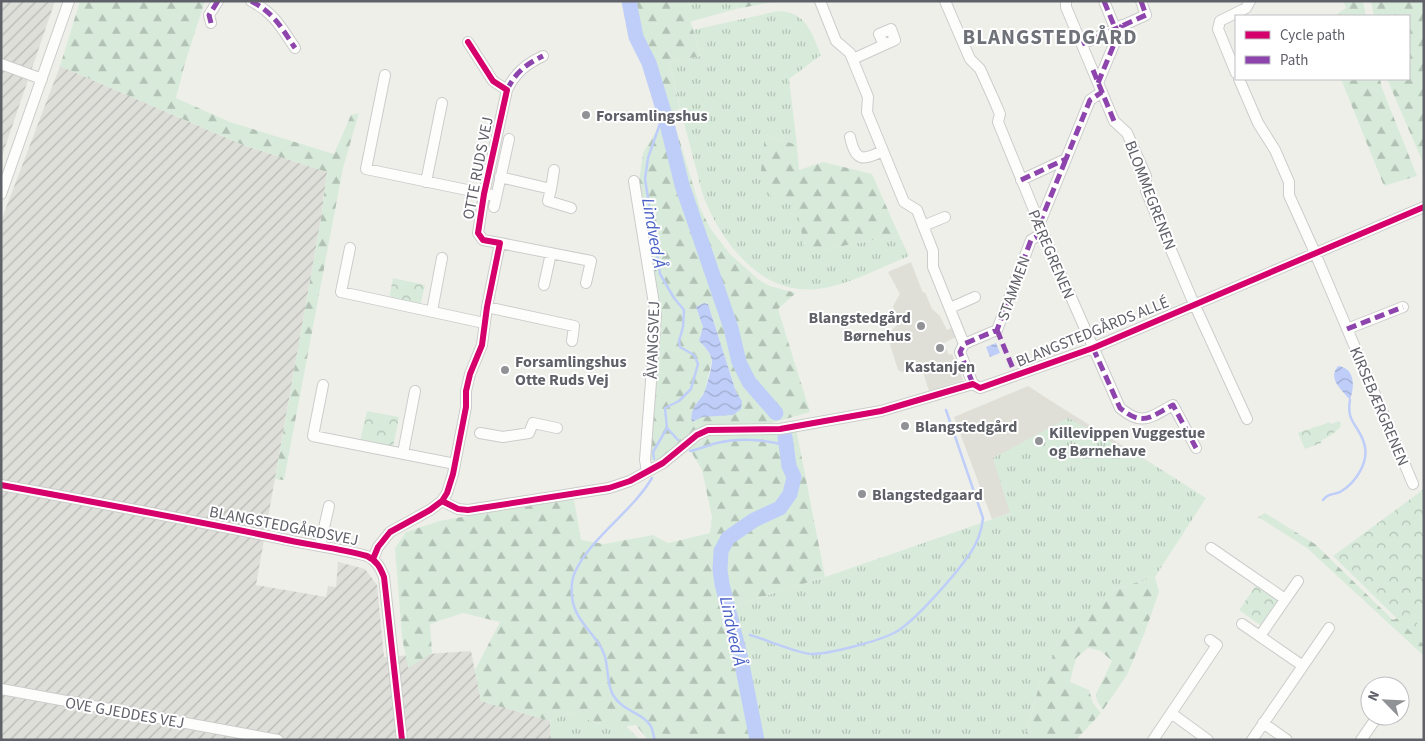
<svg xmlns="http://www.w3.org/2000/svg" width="1425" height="741" viewBox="0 0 1425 741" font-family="'Source Sans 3',sans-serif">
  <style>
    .industrial { fill: url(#industrial-furrows) }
    .education { fill: #dfdfd8 }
    .grass { fill: url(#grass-tufts) }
    .forest { fill: url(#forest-firs); fill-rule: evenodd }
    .park { fill: url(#park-crowns) }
    .garden { fill: #d8ebdb }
    .water { fill: url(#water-waves) }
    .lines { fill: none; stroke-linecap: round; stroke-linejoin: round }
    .stream { stroke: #bfcef9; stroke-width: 2.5 }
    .river { stroke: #bfcef9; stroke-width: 15 }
    .minor-casing { stroke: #ccc; stroke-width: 12 }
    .minor { stroke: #fdfdfc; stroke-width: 10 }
    .quiet { stroke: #8e44ad; stroke-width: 5; stroke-dasharray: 10 5; stroke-linecap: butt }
    .cycleway-casing { stroke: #fff; stroke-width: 9 }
    .cycleway { stroke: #d6006c; stroke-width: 6 }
    .poi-dot { fill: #919296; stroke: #fff; stroke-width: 2 }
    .labels { text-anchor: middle; stroke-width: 4; stroke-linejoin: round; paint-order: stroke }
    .poi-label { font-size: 16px; font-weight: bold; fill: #5f6068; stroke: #fff; text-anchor: start }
    .street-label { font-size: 16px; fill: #5f6068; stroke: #fff }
    .water-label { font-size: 18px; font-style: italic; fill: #4960c6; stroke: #fff }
    .district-label { font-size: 21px; font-weight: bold; letter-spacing: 1px; fill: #70727a; stroke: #fff }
  </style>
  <defs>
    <pattern id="industrial-furrows" width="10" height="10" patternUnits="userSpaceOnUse" patternTransform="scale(1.25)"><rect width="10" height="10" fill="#dfdfda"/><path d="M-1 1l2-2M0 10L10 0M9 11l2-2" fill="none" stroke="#b8b8b5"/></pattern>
    <pattern id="grass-tufts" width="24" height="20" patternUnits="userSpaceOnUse" patternTransform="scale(1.25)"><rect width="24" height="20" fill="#d8ebdb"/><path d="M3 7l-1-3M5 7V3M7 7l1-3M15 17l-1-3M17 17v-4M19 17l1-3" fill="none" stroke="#b2c2b5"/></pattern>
    <pattern id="forest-firs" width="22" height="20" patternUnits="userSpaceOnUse" patternTransform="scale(1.25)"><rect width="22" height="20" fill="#d8ebdb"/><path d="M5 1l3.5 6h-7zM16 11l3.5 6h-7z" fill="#b2c2b5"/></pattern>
    <pattern id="park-crowns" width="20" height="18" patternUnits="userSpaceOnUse" patternTransform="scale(1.25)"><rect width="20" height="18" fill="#d8ebdb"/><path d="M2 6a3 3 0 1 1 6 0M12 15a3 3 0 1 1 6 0" fill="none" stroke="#b2c2b5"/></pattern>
    <pattern id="water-waves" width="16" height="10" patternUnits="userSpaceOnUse" patternTransform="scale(1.25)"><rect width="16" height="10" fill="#bfcef9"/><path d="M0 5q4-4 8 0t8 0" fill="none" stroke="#9eabcd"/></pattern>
  </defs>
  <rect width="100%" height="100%" fill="#efefea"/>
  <path class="industrial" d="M1,1H55L1,159Z
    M60,66L243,145L327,172L321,219L256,585L326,597L328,586L336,587L338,562L365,569L377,585L384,657L471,651L481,701L550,721L551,740H1V221Z"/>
  <path class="education" d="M911,262L923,293L925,292L932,309L940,316L947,330L954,327L958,336L944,343L949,355L952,354L963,380L929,391L921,366L902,372L898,370L887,335L898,324L893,306L900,294L888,272Z
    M1028,386L1059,406L1154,465L992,519L954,417Z"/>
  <path class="grass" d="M682,1H737L736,9L689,22Z
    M778,11C807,12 811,32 821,55L789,79L797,145L765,135L797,204L827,249L899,235L909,256C882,267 846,286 817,289C764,295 726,248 707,205C701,193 699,178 695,165C686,131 677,96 669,62L701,56L693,30Z
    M1068,418L1154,465L1206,498L1155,577L1112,590L1042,676L1024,740H763L757,732L754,686L734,606L825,577L1010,513L993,458Z
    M571,712L598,724L626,726L640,740H551L550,721Z"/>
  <path class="forest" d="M80,1H205L185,63L176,98L230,122L334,154L351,115L359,113L343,168L284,480L275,479L321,219L327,172L243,145L60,66Z
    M624,1H684L701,56L669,62L680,109L671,112L700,208L710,228L730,254L759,280L770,286L796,293L778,309L810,412L761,426L709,425L658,461L651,460L650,456L657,315L639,182L643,153L667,113L644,41L628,25ZM704,303L708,304L736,392L742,401L712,416L691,417L694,407L705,392L712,360L709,353L699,341L703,327L696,307Z
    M737,1H777L736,9Z
    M1343,1H1363L1366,16H1334L1346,8Z
    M1371,1H1424V165L1387,79H1409V16H1374Z
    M1341,79H1380L1382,88L1417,176L1384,186Z
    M765,135L797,145L799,170L823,162L872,174L899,235L827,249L804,248L797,204L771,196L761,171Z
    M796,428L825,577L734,606L754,686L757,732L763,740H648L636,725C609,729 596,724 571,712L550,721L481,701L475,670L500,622L463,613L430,624L432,653L408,668L402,637L395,548L406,532L439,521L530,505L574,499L581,540L604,544L653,535L668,543L710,533L712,517L702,470L689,448L709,436L750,435Z
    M1265,513L1315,544L1393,620L1407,614L1424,633V656L1307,548L1258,517Z
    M1155,577L1159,592L1145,632L1127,675L1103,710L1097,701L1096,694L1112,661L1101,651L1088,648L1076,658L1070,682L1089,690L1093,703L1101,713L1076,740H1024L1042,676L1068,631L1112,590Z"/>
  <path class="park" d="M393,278L425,285L420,306L389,299Z
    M367,411L399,417L393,448L360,441Z
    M1339,421L1341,426C1336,432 1329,437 1322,440L1321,443L1305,449L1298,433C1309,428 1318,427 1329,422L1331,424Z
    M1424,489V645L1333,556Z
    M1257,584C1265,589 1277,594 1278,604L1263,627L1239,610Z"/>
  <path class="garden" d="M1424,602V631L1409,614Z"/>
  <path class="water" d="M704,303L708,304L736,392L742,401L741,409L733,415L702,417L692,422C689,411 697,403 703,395C706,390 712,367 712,361C711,353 704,346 699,341L703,327L696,307Z
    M996,343L1000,353L990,357L986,347Z
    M1338,366C1355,368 1355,386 1350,400C1342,390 1327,379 1338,366Z"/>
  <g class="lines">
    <path class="stream" d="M664,112L648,158L645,179L660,274L674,298L684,310L683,327L679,341L680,347L694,355L698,364L691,389L679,401L665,408L667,428L678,440
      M690,451C700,449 708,445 717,443C739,438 765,439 787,446
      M654,459L653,452L667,428
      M652,478C631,513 591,537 575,572C570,583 571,599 575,609C581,626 599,638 604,654C609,666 606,683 613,695C623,712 642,712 650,725C653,729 653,735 655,740
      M1323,500C1328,493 1333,495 1340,492C1356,483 1370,461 1364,443C1358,424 1346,422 1350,400
      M750,635C765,639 799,654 812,654C830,654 878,641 894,633C913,624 967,563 976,543C980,535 982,527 983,518L946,410"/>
    <path class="river" d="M629,1L636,37L649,63L664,112L682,185L731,328L739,362L749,382L776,413
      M757,740L741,659L722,584L720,570L721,551L728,538L754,520L780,508L790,494L794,477L789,466L785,437"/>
    <defs>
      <path id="minor" d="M251,1C274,13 281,27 295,48
        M820,1L836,41L850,53L868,97L867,112L904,202L917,210L933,251V267L964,344
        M945,1L970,59L980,69L994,100L1000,114L998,122L1052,254L1120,408C1143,427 1150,417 1173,405L1196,448
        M1066,1V7L1114,121L1127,133L1146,176V191L1191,297L1247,419
        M1104,1L1115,28
        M211,23L209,15L218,1
        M1082,44L1146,15L1141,1
        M853,59L895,40L891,29L879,34L884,45
        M1,64L42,79
        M1236,73L1218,29L1220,21L1246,8L1250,1
        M385,75L366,169L496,196
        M1239,79L1258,123L1275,150L1289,182V195L1312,246L1413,484
        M1098,83L1122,25
        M507,90C515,73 526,64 543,56
        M850,137C856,163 863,160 883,151
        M500,177L551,189L554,170
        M1021,180L1066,159L1090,100L1102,92
        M634,181L656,316L645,460L647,471
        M426,182L442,103
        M551,189L548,201L571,208
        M1,194L69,1
        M494,207L509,139
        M1039,225L1066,159
        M923,226L945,217
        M500,243L591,261L586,283
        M350,248L341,292L484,323
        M544,285L551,253
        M487,307L574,326L572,341
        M950,308L975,297
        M432,311L442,258
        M1347,329L1403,307
        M973,384L960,352L964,344L997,330L1031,240L1043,233
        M323,385L313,436L455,464
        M480,433L503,437L529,433L533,423L557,428
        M403,453L415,391
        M1,485C94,502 186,519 278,538C308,545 338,548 367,556C377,561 380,567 384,577L402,740
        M442,501L458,509L468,510L609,488L630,481L663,463L697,435L708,430L780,429L881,411L973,384L980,388L1093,348L1424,207
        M320,545L329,506
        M1211,548L1285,599
        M373,559L378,547L390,532L430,510L442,501L447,493L453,474L466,407V391L470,374L482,345L487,307L500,243L483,240L478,233L484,194L507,90L493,81L468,42
        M1242,624L1303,666
        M1260,636L1298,581
        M1,689L278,740
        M1400,695V697
        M1171,713L1208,740
        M1377,717L1387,716
        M1263,723L1287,740
        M1153,740L1217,645L1210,640
        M1252,740L1329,628
        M1361,740L1377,717"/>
    </defs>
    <use href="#minor" class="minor-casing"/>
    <use href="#minor" class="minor"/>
    <path class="quiet" d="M251,1C274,13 281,27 295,48
      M1104,1L1115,28
      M211,23L209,15L218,1
      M1082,44L1146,15L1141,1
      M1093,70L1114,121
      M1098,83L1122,25
      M507,90C515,73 526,64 543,56
      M1021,180L1066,159L1090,100L1102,92
      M1034,211L1050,250
      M1039,225L1066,159
      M1347,329L1403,307
      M997,330L1016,376
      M1093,348L1120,408C1143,427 1150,417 1173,405L1196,448
      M973,384L960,352L964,344L997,330L1031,240L1043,233"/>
    <defs>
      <path id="cycleway" d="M1,485C94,502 186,519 278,538C308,545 338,548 367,556C377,561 380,567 384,577L402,740
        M442,501L458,509L468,510L609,488L630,481L663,463L697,435L708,430L780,429L881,411L973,384L980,388L1093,348L1424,207
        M373,559L378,547L390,532L430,510L442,501L447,493L453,474L466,407V391L470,374L482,345L487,307L500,243L483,240L478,233L484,194L507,90L493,81L468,42"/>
    </defs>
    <use href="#cycleway" class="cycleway-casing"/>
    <use href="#cycleway" class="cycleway"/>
  </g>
  <g class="poi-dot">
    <circle cx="586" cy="115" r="5"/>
    <circle cx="921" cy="326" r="5"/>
    <circle cx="940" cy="348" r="5"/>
    <circle cx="505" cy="370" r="5"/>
    <circle cx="905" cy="426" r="5"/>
    <circle cx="1039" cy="441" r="5"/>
    <circle cx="862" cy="494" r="5"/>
  </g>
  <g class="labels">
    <g class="poi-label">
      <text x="596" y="121">Forsamlingshus</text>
      <text x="911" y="323" text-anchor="end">Blangstedgård<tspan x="911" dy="18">Børnehus</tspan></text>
      <text x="515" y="367">Forsamlingshus<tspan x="515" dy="18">Otte Ruds Vej</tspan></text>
      <text x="940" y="372" text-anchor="middle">Kastanjen</text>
      <text x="915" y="432">Blangstedgård</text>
      <text x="1049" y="438">Killevippen Vuggestue<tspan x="1049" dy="18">og Børnehave</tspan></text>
      <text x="872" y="500">Blangstedgaard</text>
    </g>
    <g class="street-label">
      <text transform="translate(477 168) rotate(-79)" y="6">OTTE RUDS VEJ</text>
      <text transform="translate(1151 195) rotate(69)" y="6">BLOMMEGRENEN</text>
      <text transform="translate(1052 254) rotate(67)" y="6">PÆREGRENEN</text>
      <text transform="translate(1013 288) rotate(-70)" y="6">STAMMEN</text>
      <text transform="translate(1092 331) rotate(-22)" y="6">BLANGSTEDGÅRDS ALLÉ</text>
      <text transform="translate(652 340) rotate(-88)" y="6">ÅVANGSVEJ</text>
      <text transform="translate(1380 406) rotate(67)" y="6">KIRSEBÆRGRENEN</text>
      <text transform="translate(284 525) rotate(11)" y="6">BLANGSTEDGÅRDSVEJ</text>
      <text transform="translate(125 712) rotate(10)" y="6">OVE GJEDDES VEJ</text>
    </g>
    <g class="water-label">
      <text transform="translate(654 233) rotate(80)" y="6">Lindved Å</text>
      <text transform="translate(733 631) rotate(78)" y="6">Lindved Å</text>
    </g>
    <g class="district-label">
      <text x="1050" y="44">BLANGSTEDGÅRD</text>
    </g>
  </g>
  <rect width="1425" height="741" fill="none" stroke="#5f6068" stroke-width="5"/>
  <rect x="1235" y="15" width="175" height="65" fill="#ffffff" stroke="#bfbfc3"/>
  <rect x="1245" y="31" width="25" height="8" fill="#d6006c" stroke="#bfbfc3"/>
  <text x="1280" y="40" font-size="15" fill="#5f6068">Cycle path</text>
  <rect x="1245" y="56" width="25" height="8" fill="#8e44ad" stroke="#bfbfc3"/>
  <text x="1280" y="65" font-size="15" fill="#5f6068">Path</text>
  <g transform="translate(1385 701) rotate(294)"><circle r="24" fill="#ffffff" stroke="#bfbfc3"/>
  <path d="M0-4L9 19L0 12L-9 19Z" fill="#919296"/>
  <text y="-8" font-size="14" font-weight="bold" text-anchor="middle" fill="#5f6068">N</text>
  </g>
</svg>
